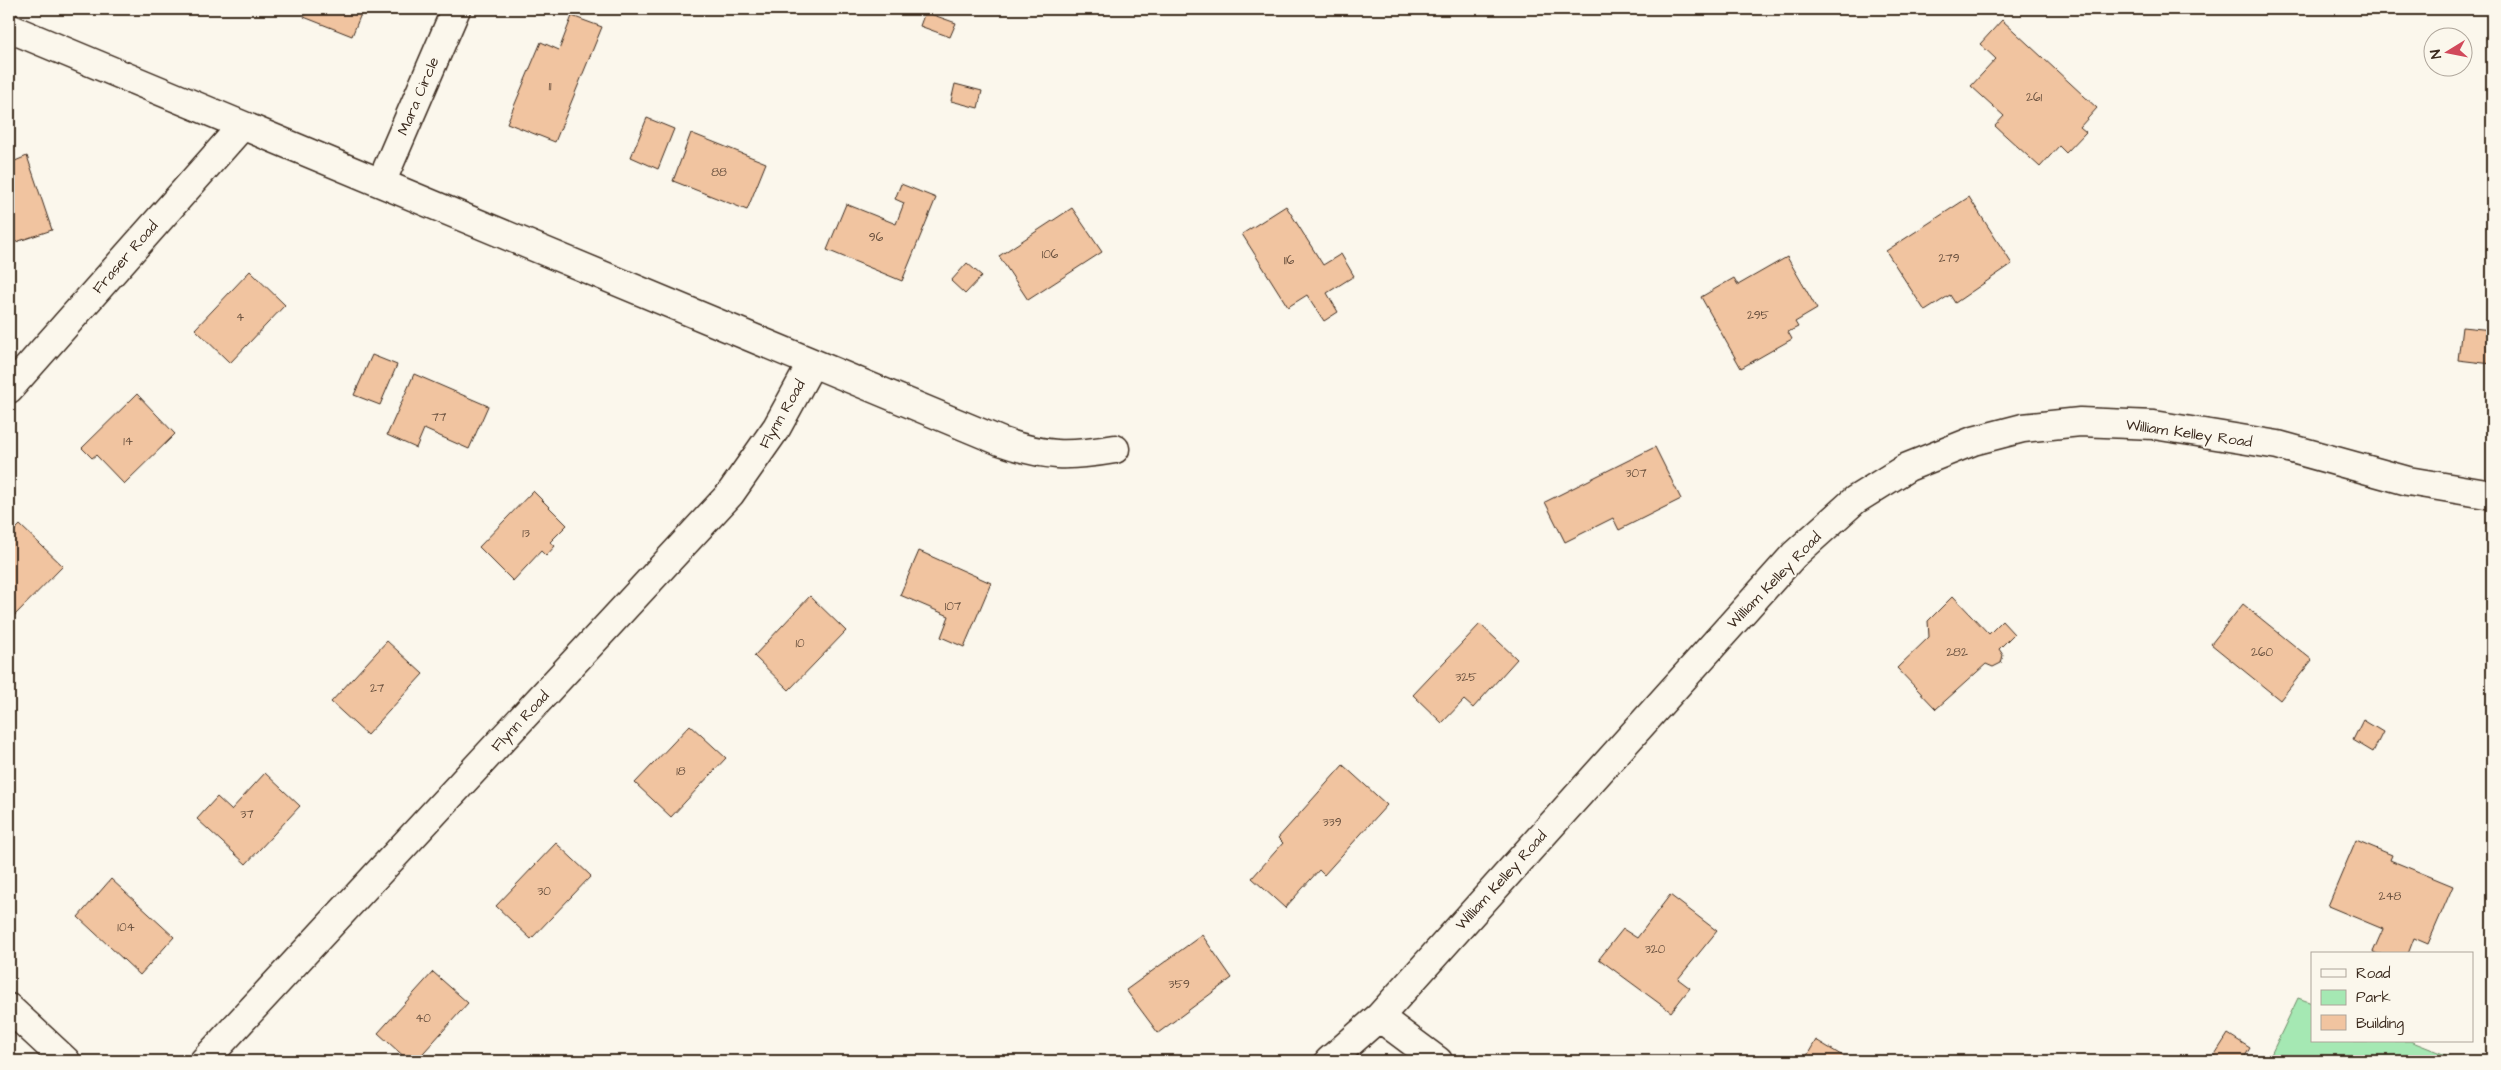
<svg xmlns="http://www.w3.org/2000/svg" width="2501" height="1070" viewBox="0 0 2501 1070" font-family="'Architects Daughter',sans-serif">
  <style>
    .green { fill: #a5e8b3; stroke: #708968 }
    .building { fill: #f1c4a0; stroke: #3b2a1e }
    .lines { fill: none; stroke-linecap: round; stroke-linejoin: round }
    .minor-casing { stroke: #3b2a1e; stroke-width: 31 }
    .minor { stroke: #fbf7ec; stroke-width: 28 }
    .labels { text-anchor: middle; stroke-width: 4; stroke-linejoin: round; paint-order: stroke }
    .number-label { font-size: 12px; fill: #68503e }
    .street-label { font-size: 15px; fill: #3b2a1e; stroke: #fbf7ec }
  </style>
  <rect width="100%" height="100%" fill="#fbf7ec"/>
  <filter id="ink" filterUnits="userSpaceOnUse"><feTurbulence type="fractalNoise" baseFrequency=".02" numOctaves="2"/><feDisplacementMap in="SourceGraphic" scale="10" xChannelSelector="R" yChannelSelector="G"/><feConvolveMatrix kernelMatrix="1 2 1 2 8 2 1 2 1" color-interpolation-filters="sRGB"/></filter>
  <g filter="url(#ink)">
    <path class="green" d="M2298,998L2312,1003V1041H2410L2461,1061H2268Z"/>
    <path class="building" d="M308,9H363L352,36L304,17Z
      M925,12L956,23L950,37L920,26Z
      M572,16L602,27L555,142L507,123L541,42L559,50Z
      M2002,20L2097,108L2080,127L2086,132L2066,153L2059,146L2040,167L1995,126L2004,116L1971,86L1996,59L1980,44Z
      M955,84L982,91L978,108L951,101Z
      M647,118L674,129L658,169L631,157Z
      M691,133L766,163L747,210L673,181Z
      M27,156L52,230L10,244L9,158L15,161Z
      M901,184L936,198L902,281L827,250L846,204L896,224L904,203L895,199Z
      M1969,197L2012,264L1955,303L1950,295L1925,311L1886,251Z
      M1286,206L1323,265L1341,254L1354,276L1327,293L1338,312L1324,321L1307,295L1288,307L1242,234Z
      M1072,208L1102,252L1028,300L999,256Z
      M1787,257L1817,309L1795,322L1798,327L1788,332L1792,339L1741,368L1701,297L1734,278L1738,285Z
      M967,263L982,276L965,294L951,281Z
      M250,271L285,305L230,363L195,329Z
      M2462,327L2492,330V364L2458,360Z
      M372,355L397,365L380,405L354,395Z
      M414,374L488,406L469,449L424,429L416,448L387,435Z
      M137,394L175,434L124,484L96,455L92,458L82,448Z
      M1655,447L1681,499L1619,530L1613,518L1565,542L1545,502Z
      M533,491L567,525L550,542L555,546L546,556L541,551L513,581L479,547Z
      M20,525L63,566L14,616L9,611V536Z
      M919,551L991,583L964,647L941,637L949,616L900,595Z
      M810,596L846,631L789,690L754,656Z
      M1953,596L1989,634L2002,621L2014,634L1999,649L2003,655L2001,663L1993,667L1986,664L1936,709L1897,668L1929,637L1928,621Z
      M2243,604L2312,660L2280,700L2211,644Z
      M1480,624L1517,659L1473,708L1464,700L1442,723L1413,695Z
      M387,641L423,674L367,735L331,702Z
      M2363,720L2383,732L2373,752L2353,740Z
      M690,725L726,758L671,817L635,783Z
      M1343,765L1387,805L1324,875L1319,870L1285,908L1252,878L1283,843L1278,838Z
      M265,773L300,806L246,864L197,819L217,797L231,810Z
      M2356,840L2392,855L2390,860L2453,886L2428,944L2414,938L2408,954H2378L2373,952L2383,929L2328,906Z
      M556,843L591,876L531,939L496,906Z
      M111,879L174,937L140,975L78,917Z
      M1670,895L1717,931L1678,979L1690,988L1671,1012L1599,959L1623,929L1637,938Z
      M1202,935L1232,978L1158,1033L1126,990Z
      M433,972L468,1003L416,1061H409L378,1033Z
      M2228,1034L2250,1048L2242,1061H2222L2214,1056Z
      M1816,1040L1851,1061H1804Z
      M1858,1055L1868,1061H1854Z"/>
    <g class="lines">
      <defs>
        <path id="minor" d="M9,28L1000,441C1045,457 1068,457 1115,449
          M381,183L456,9
          M9,389L242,126
          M9,1008L66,1061
          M1379,1017L1438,1061
          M204,1061L730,494L777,427L812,363
          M1329,1061L1379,1017L1794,555L1855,500L1908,467L1973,441L2023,428L2080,422L2154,425L2278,445L2408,481L2492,495"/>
      </defs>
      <use href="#minor" class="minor-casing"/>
      <use href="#minor" class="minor"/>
    </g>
  </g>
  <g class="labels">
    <g class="number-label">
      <text x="550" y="90">11</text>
      <text x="2034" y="101">261</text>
      <text x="719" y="176">88</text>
      <text x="876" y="241">96</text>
      <text x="1050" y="258">106</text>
      <text x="1949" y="262">279</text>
      <text x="1289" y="264">116</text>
      <text x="1758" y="319">295</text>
      <text x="240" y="321">4</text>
      <text x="439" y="421">77</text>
      <text x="128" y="445">14</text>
      <text x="1636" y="477">307</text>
      <text x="526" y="537">13</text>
      <text x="953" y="610">107</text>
      <text x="800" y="647">10</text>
      <text x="1957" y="656">282</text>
      <text x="2262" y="656">260</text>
      <text x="1466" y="681">325</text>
      <text x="377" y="692">27</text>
      <text x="681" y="775">18</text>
      <text x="247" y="818">37</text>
      <text x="1332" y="826">339</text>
      <text x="544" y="895">30</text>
      <text x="2390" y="900">248</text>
      <text x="126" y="931">104</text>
      <text x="1655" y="953">320</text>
      <text x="1179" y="988">359</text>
      <text x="423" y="1022">40</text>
    </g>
    <g class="street-label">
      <text transform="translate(418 96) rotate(-67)" y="5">Mara Circle</text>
      <text transform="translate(125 257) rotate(-49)" y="5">Fraser Road</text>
      <text transform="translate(782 414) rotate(-60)" y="5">Flynn Road</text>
      <text transform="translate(2189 433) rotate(8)" y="5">William Kelley Road</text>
      <text transform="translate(1774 580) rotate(-46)" y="5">William Kelley Road</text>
      <text transform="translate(520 721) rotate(-47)" y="5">Flynn Road</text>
      <text transform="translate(1501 880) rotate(-48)" y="5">William Kelley Road</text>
    </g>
  </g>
  <rect width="2501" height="1070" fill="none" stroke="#fbf7ec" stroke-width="30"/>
  <rect x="15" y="15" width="2471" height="1040" fill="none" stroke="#3b2a1e" stroke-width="2" filter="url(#ink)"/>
  <rect x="2311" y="952" width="162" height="90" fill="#fbf7ec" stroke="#aea59a"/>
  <rect x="2321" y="969" width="25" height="8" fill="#fbf7ec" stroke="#aea59a"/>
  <text x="2356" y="978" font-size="15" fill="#3b2a1e">Road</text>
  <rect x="2321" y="990" width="25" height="15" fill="#a5e8b3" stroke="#aea59a"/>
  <text x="2356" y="1002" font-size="15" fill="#3b2a1e">Park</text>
  <rect x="2321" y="1015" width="25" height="15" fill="#f1c4a0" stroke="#aea59a"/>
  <text x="2356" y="1028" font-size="15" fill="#3b2a1e">Building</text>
  <g transform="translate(2448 52) rotate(260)"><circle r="24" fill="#fbf7ec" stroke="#aea59a"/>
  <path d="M0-4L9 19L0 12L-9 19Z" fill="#d1495b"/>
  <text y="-8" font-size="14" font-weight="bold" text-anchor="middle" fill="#3b2a1e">N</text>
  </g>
</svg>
